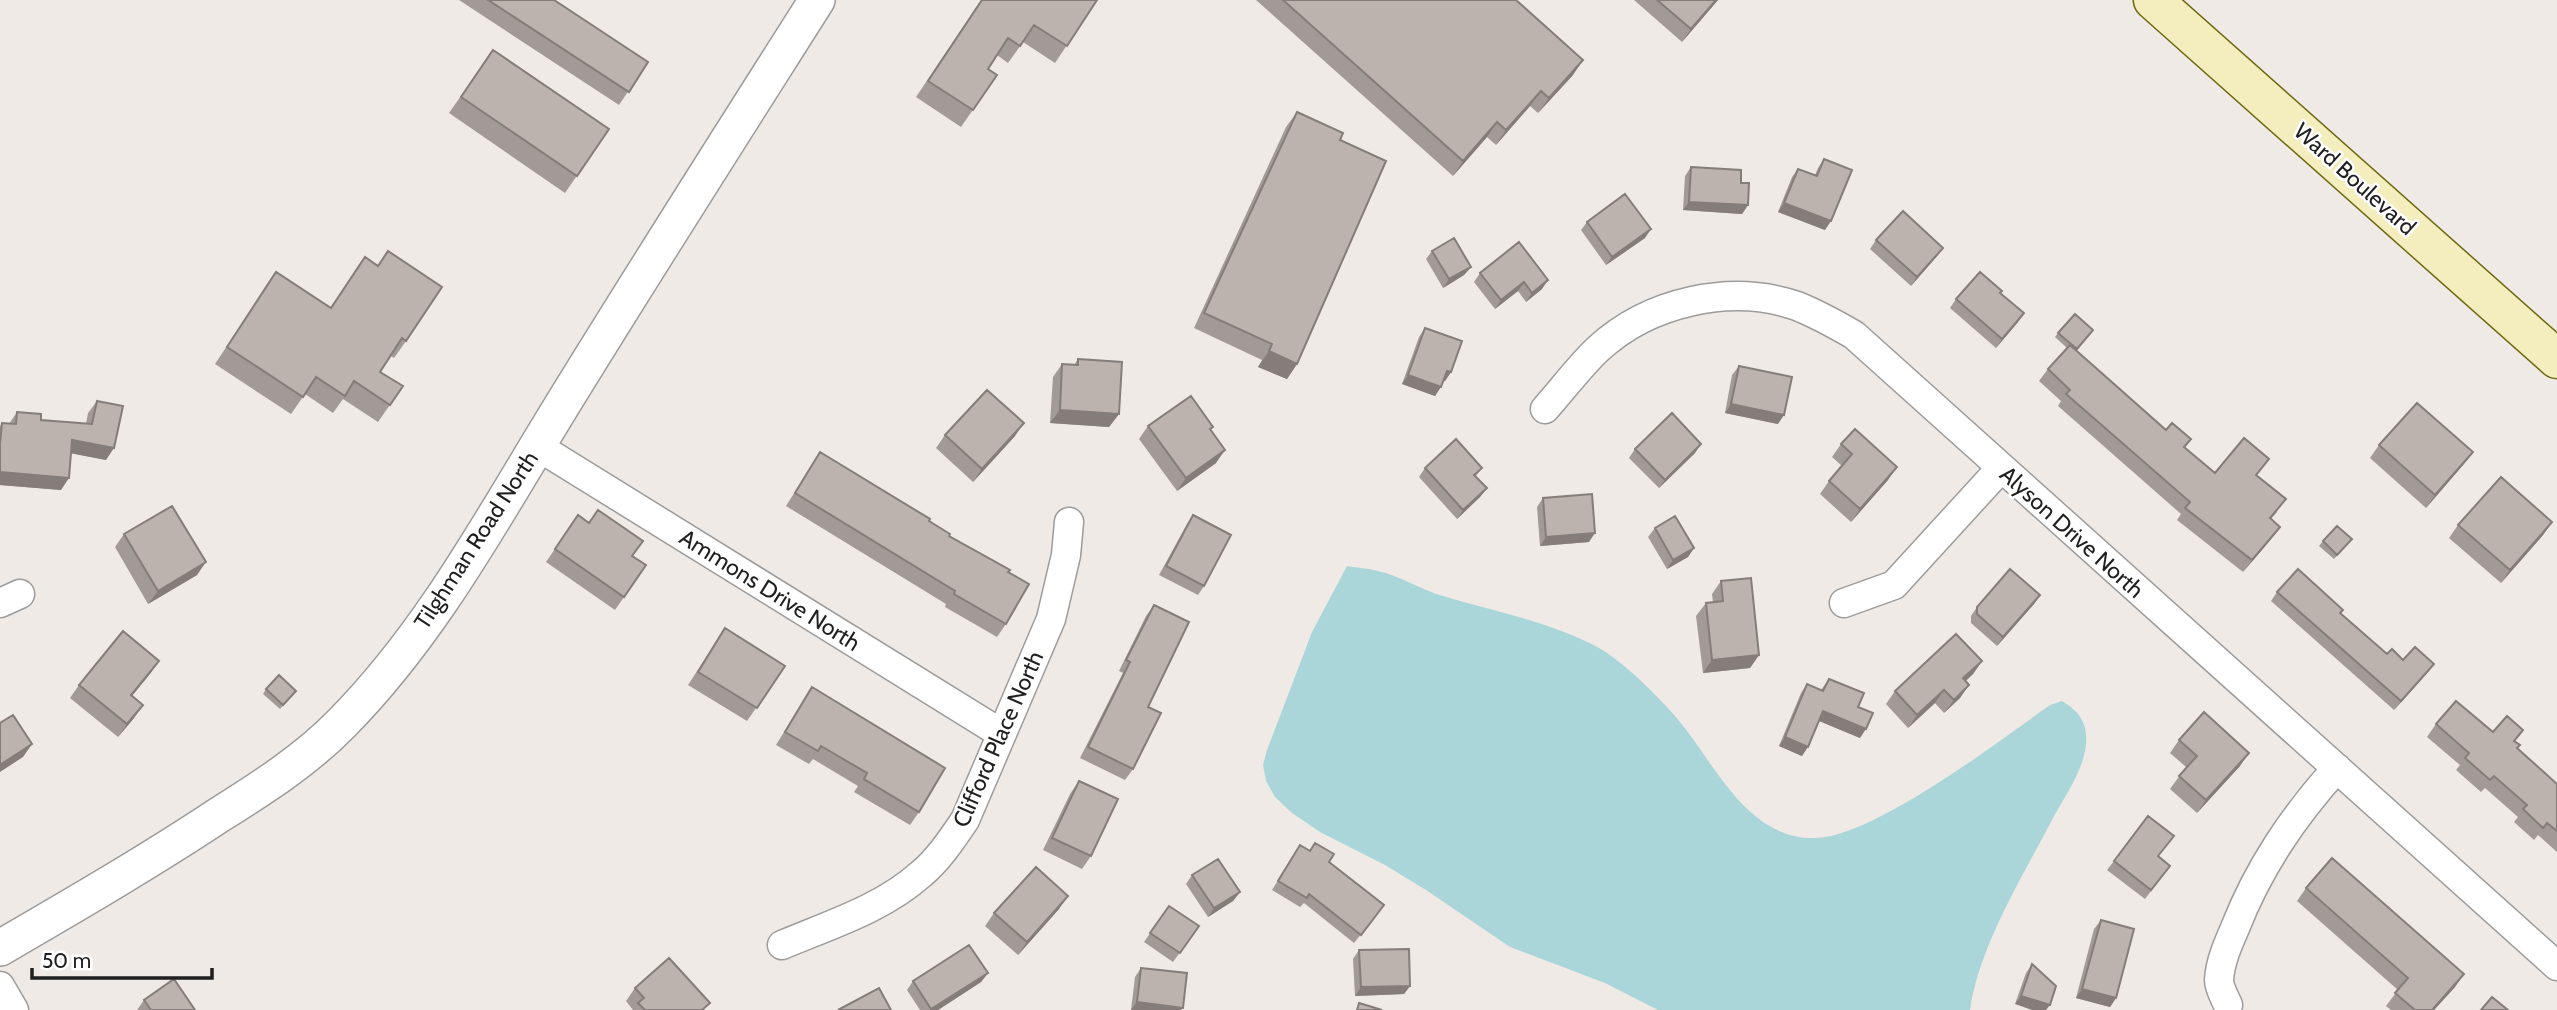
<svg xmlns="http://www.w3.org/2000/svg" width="2557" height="1010" viewBox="0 0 2557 1010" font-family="Cabin,sans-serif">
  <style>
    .water { fill: #aad6d9 }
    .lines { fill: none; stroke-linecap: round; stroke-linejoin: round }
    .minor-casing { stroke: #9c9c9c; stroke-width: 31 }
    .tertiary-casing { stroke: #9c9c9c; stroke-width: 38 }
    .secondary-casing { stroke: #6e680e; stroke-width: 41 }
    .minor { stroke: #fff; stroke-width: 28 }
    .tertiary { stroke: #fff; stroke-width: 35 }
    .secondary { stroke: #f4eebf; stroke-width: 38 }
    .wall { fill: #a29a96 }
    .shaded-wall { fill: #847d7a }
    .building { fill: #bcb3af; stroke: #847d7a; stroke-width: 2 }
    .labels { text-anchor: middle; stroke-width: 5; stroke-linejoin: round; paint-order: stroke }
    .street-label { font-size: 23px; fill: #1f1f1f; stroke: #fff }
  </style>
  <rect width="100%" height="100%" fill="#efeae6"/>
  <path class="water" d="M1347,566C1357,568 1368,568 1378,571C1401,576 1421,590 1443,596C1495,612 1550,621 1599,648C1621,660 1657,695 1674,715C1714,760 1745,840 1816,838C1875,836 1999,741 2050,705L2062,701C2079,711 2088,723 2086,745C2083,771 2065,796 2053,818C2023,876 1979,946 1970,1010H1658L1605,983L1510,947L1426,890L1385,865L1320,832L1292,813L1275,797L1266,781L1263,765L1267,750L1312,632Z"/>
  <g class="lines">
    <defs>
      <path id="minor" d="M1545,409C1562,390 1579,367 1598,349C1649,302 1730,283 1797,306C1817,314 1835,324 1854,335L2557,966
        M537,446L1002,734
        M0,603L20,594
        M1844,603L1894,585L2001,468
        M782,945C829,925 882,909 921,874C939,859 952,839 965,820L1051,619L1066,555L1069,522
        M0,986L14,1010
        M2228,1005C2225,998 2219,988 2219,980C2220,962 2228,944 2235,928C2259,867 2293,817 2337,768"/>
      <path id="tertiary" d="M0,948C74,905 148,862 219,815C262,788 306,760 342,723C434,630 496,512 564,402C647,267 732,134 817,0"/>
      <path id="secondary" d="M2153,0L2557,359"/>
    </defs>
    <use href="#minor" class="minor-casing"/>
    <use href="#tertiary" class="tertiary-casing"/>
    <use href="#secondary" class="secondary-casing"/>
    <use href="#minor" class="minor"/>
    <use href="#tertiary" class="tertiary"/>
    <use href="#secondary" class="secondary"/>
  </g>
  <path class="wall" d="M459,0H554L648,62L619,105Z
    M981,0H1097L1055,63L1023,42L1008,63L997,55L988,69L997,75L961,127L916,97Z
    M1256,0H1516L1573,75L1538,113L1530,106L1496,145L1487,137L1453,176Z
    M1634,0H1718L1682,42Z
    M493,50L609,129L565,193L449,113Z
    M1297,112L1340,140L1297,364L1287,379L1258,367L1262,360L1194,328L1286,127Z
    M1824,159L1825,230L1778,212L1792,177L1798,169L1815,175L1818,168Z
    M1691,167L1748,205L1742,214L1683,210L1685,176Z
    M1587,222L1645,238L1606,265L1581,230Z
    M1876,240L1937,256L1911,286L1870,249Z
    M1519,242L1542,289L1526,302L1518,291L1495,309L1474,282L1480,273Z
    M1432,251L1471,267L1464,275L1443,288L1426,259Z
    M365,257L406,341L394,358L391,356L380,372L403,386L378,422L343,399L333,413L305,394L291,414L215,364L276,272L331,308Z
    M2000,293L2018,322L1996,348L1950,308L1956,299Z
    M1425,328L1451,372L1445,381H1443L1435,396L1402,384L1419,337Z
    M2093,330L2076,350L2185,448L2215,473L2257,475L2277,512L2271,519V539L2243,572L2177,520L2181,514L2058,406L2061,401L2039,381L2048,369L2067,348L2055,337L2058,333Z
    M1078,359L1119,414L1109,427L1050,423L1053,377L1062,364L1074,365Z
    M1739,366L1778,424L1725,413L1732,375Z
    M97,401L106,460L71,453L61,490L0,485V426L2,423L9,424L17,412L41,420L86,424L88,413Z
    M1148,426L1211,430L1216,463L1177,491L1139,439Z
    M945,435L1015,436L973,482L936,448Z
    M1841,444L1888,480L1851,522L1820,494L1829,481L1842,466L1832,457Z
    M2379,445L2473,452L2463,465L2426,508L2370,458Z
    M1635,449L1695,453L1659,488L1629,458Z
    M820,452L949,536L1008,572L1006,624L997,637L945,607L946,604L786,506Z
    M1425,468H1482L1476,476L1487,488L1480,497L1457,519L1419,477Z
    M1543,498L1589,542L1540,546L1537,507Z
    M578,515L646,565L615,610L546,562Z
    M1193,515L1204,586L1198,595L1159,575L1187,524Z
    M2552,522L2543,535L2501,583L2449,538L2458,525Z
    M1655,528L1694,548L1688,557L1667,569L1648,537Z
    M124,534L197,575L148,604L115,547Z
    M2352,539L2334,559L2319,546L2323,541Z
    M1721,581L1759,655L1750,668L1703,673L1696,616L1706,603L1713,602L1712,594Z
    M2277,592L2341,613L2387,654L2403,660L2434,664L2428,672L2394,710L2271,601Z
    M2040,595L2034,604L1997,646L1971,623V616L1977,607Z
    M1154,605L1133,769L1125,780L1080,758L1123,673L1119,671L1146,616Z
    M725,628L785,666L747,721L688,685Z
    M159,661L132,696L134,718L118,737L70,698L79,685Z
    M1982,661L1973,674L1966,681L1960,698L1944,713L1935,703L1908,728L1886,704L1895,691Z
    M1829,679L1858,707L1860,738L1819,721L1802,756L1779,746L1801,693L1807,684L1821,690Z
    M812,687L919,812L910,825L854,792L858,786L813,759L809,764L776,745Z
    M266,689L293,695L280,709L263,694Z
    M2436,724L2493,732L2515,742L2517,749L2557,784V852L2538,835L2534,840L2514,822L2518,817L2485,788L2481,792L2456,770L2460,765L2427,737Z
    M2179,740L2240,766L2197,813L2170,789L2186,767L2170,753Z
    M1079,781L1091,856L1082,869L1043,850L1070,794Z
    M1315,843L1329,862L1378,913L1354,943L1304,903L1300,907L1272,890L1300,845L1310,851Z
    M2159,857L2170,866L2145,899L2107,870L2114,861Z
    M1192,875L1240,892L1233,901L1208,917L1186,884Z
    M2306,888L2455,987L2434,1010H2391L2386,1006L2398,990L2297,901Z
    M1169,906L1199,926L1173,962L1144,942Z
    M1059,909L1018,955L985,926L994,913Z
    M2101,920L2116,998L2110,1007L2076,998L2094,929Z
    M1359,950L1410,986L1404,994L1355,996L1353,959Z
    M2032,964L2056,986L2015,1004L2026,973Z
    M1141,968L1181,1010H1131L1135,977Z
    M988,973L981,982L938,1010H920L907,990L913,981Z
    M635,988L705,1010H633L626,1001Z
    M144,1000L195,1010H137Z"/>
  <path class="shaded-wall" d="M1716,0H1718L1682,42L1691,29Z
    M1583,60L1573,75L1538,113L1549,98Z
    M1541,91L1530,106L1496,145L1506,130Z
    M1497,122L1487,137L1453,176L1463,161Z
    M1689,202L1748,205L1742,214L1683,210Z
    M1784,203L1831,221L1825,230L1778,212Z
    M1651,229L1645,238L1606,265L1612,257Z
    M1943,248L1937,256L1911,286L1917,277Z
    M1471,267L1464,275L1443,288L1449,279Z
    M1548,280L1542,289L1526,302L1532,293Z
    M1524,282L1518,291L1495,309L1501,300Z
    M2024,313L2018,322L1996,348L2002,339Z
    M1269,351L1297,364L1287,379L1258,367Z
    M1447,371L1451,372L1445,381L1440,380Z
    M1408,375L1441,387L1435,396L1402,384Z
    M1731,404L1784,415L1778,424L1725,413Z
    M1060,410L1119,414L1109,427L1050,423Z
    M1024,423L1015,436L973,482L982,469Z
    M72,440L114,448L106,460L64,452Z
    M1701,444L1695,453L1659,488L1665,480Z
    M1225,450L1216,463L1177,491L1186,478Z
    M2473,452L2463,465L2426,508L2435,495Z
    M1897,467L1888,480L1851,522L1860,509Z
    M0,472L69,478L61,490L0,485Z
    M1487,488L1480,497L1457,519L1463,510Z
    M2552,522L2543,535L2501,583L2510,570Z
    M2280,527L2271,539L2243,572L2252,560Z
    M1595,533L1589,542L1540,546L1546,537Z
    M1694,548L1688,557L1667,569L1673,560Z
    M206,562L197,575L148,604L158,591Z
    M2040,595L2034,604L1997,646L2003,637Z
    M1759,655L1750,668L1703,673L1712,660Z
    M159,661L150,674L122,708L131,695Z
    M1982,661L1973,674L1954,691L1963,678Z
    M2434,664L2428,672L2394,710L2401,701Z
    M1969,685L1960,698L1944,713L1954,700Z
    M1944,690L1935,703L1908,728L1917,715Z
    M143,705L134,718L118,737L127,724Z
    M1823,711L1866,729L1860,738L1817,720Z
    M1785,737L1808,747L1802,756L1779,746Z
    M32,744L23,757L0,772V765Z
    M2249,753L2240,766L2197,813L2206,800Z
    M1240,892L1233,901L1208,917L1214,908Z
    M1068,896L1059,909L1018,955L1027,942Z
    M988,973L981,982L938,1010H931Z
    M2464,974L2455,987L2434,1010H2432Z
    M1410,986L1404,994L1355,996L1361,987Z
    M2082,989L2116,998L2110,1007L2076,998Z
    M2021,996L2050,1005L2046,1010H2032L2015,1004Z
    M1137,1002L1183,1008L1181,1010H1131Z"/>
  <path class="building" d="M488,0H554L648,62L629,92Z
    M982,0H1097L1067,46L1034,25L1020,46L1008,38L988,69L997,75L973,110L928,81Z
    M1283,0H1516L1583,60L1549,98L1541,91L1506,130L1497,122L1463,161Z
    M1657,0H1716L1691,29Z
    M493,50L609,129L577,176L461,97Z
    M1297,112L1343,133L1340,140L1386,161L1297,364L1269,351L1272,344L1204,313Z
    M1824,159L1852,170L1831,221L1784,203L1798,169L1817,176Z
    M1691,167L1741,170V183H1749L1748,205L1689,202Z
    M1625,194L1651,229L1612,257L1587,222Z
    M1903,211L1943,248L1917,277L1876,240Z
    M1454,238L1471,267L1449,279L1432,251Z
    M1519,242L1548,280L1532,293L1524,282L1501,300L1480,273Z
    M388,251L442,287L406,341L402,338L380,372L403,386L390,405L354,381L345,396L316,377L303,397L227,347L276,272L331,308L365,257L378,266Z
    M1980,272L2002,291L2000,293L2024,313L2002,339L1956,299Z
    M2075,314L2093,330L2077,349L2058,333Z
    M1425,328L1462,341L1451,372L1447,371L1441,387L1408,375Z
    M2070,345L2166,430L2172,423L2191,439L2184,447L2215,473L2244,438L2269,459L2256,475L2286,499L2270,518L2280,527L2252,560L2185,508L2190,502L2066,394L2070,390L2048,369Z
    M1078,359L1122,362L1119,414L1060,410L1062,364L1078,365Z
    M1739,366L1792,377L1784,415L1731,404Z
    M987,390L1024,423L982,469L945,435Z
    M1191,396L1213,427L1210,429L1225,450L1186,478L1148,426Z
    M97,401L123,406L114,448L72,440L69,478L0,472V444L2,423L16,424L17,412L41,414V420L92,424Z
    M2417,403L2473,452L2435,495L2379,445Z
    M1672,413L1701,444L1665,480L1635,449Z
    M1855,429L1897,467L1860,509L1829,481L1852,454L1841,444Z
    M1456,439L1482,468L1474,475L1487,488L1463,510L1425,468Z
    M820,452L930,519L929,521L950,534L949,536L1010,570L1008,572L1029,584L1006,624L954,594L955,591L795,493Z
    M2501,477L2552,522L2510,570L2458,525Z
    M1592,494L1595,533L1546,537L1543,498Z
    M172,506L206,562L158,591L124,534Z
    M598,510L643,541L632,556L646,565L624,597L555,549L578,515L589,523Z
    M1193,515L1231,535L1204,586L1166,566Z
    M1675,516L1694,548L1673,560L1655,528Z
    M2337,526L2352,539L2337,555L2323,541Z
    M2010,569L2040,595L2003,637L1977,614V607Z
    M2298,569L2343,610L2340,613L2387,654L2392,649L2403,660L2415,647L2434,664L2401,701L2277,592Z
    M1751,578L1759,655L1712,660L1706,603L1723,601L1721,581Z
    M1154,605L1189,622L1148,707L1161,713L1133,769L1088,747L1130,662L1126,660Z
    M725,628L785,666L757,708L698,672Z
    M123,631L159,661L131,695L143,705L127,724L79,685Z
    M1956,634L1982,661L1963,678L1969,685L1954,700L1944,690L1917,715L1895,691Z
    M279,675L296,691L283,705L266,689Z
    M1829,679L1864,693L1858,707L1873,713L1866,729L1823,711L1808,747L1785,737L1807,684L1823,691Z
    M812,687L945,768L919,812L864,779L867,773L821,746L818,751L785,732Z
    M2456,701L2493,732L2507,716L2523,730L2514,741L2520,745L2517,748L2557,784V831L2547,823L2543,828L2523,809L2527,805L2494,776L2490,780L2465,758L2469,753L2436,724Z
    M2204,712L2249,753L2206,800L2179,776L2197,756L2179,740Z
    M13,715L32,744L0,765V723Z
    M1079,781L1118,799L1091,856L1052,838Z
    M2148,816L2174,836L2158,856L2170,866L2151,890L2114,861Z
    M1315,843L1334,854L1329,862L1384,905L1361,935L1309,894L1307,898L1278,881L1300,845L1310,851Z
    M2332,858L2464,974L2432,1010H2415L2395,993L2408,978L2306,888Z
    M1218,859L1240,892L1214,908L1192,875Z
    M1036,867L1068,896L1027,942L994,913Z
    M1169,906L1199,926L1180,953L1150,933Z
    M2101,920L2134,929L2116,998L2082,989Z
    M969,945L988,973L931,1009L913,981Z
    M1409,949L1410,986L1361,987L1359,950Z
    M669,958L710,1003L702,1010H645L638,1003L644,998L635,988Z
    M2032,964L2056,986L2050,1005L2021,996Z
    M1141,968L1187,973L1183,1008L1137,1002Z
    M174,979L195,1010H151L144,1000Z
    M879,988L891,1010H838Z
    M2492,997L2508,1010H2481Z
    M1359,1003L1382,1010H1357Z"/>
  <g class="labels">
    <g class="street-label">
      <text transform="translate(2355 179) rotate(42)" y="8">Ward Boulevard</text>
      <text transform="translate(2072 532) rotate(42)" y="8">Alyson Drive North</text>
      <text transform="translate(476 540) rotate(-57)" y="8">Tilghman Road North</text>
      <text transform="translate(770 590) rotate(32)" y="8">Ammons Drive North</text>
      <text transform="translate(998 739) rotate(-66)" y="8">Clifford Place North</text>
    </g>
  </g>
  <path d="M32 968v10h180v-10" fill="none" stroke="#1f1f1f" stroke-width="3.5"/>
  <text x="42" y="968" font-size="21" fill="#1f1f1f" stroke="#ffffff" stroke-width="5" paint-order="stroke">50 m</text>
</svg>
